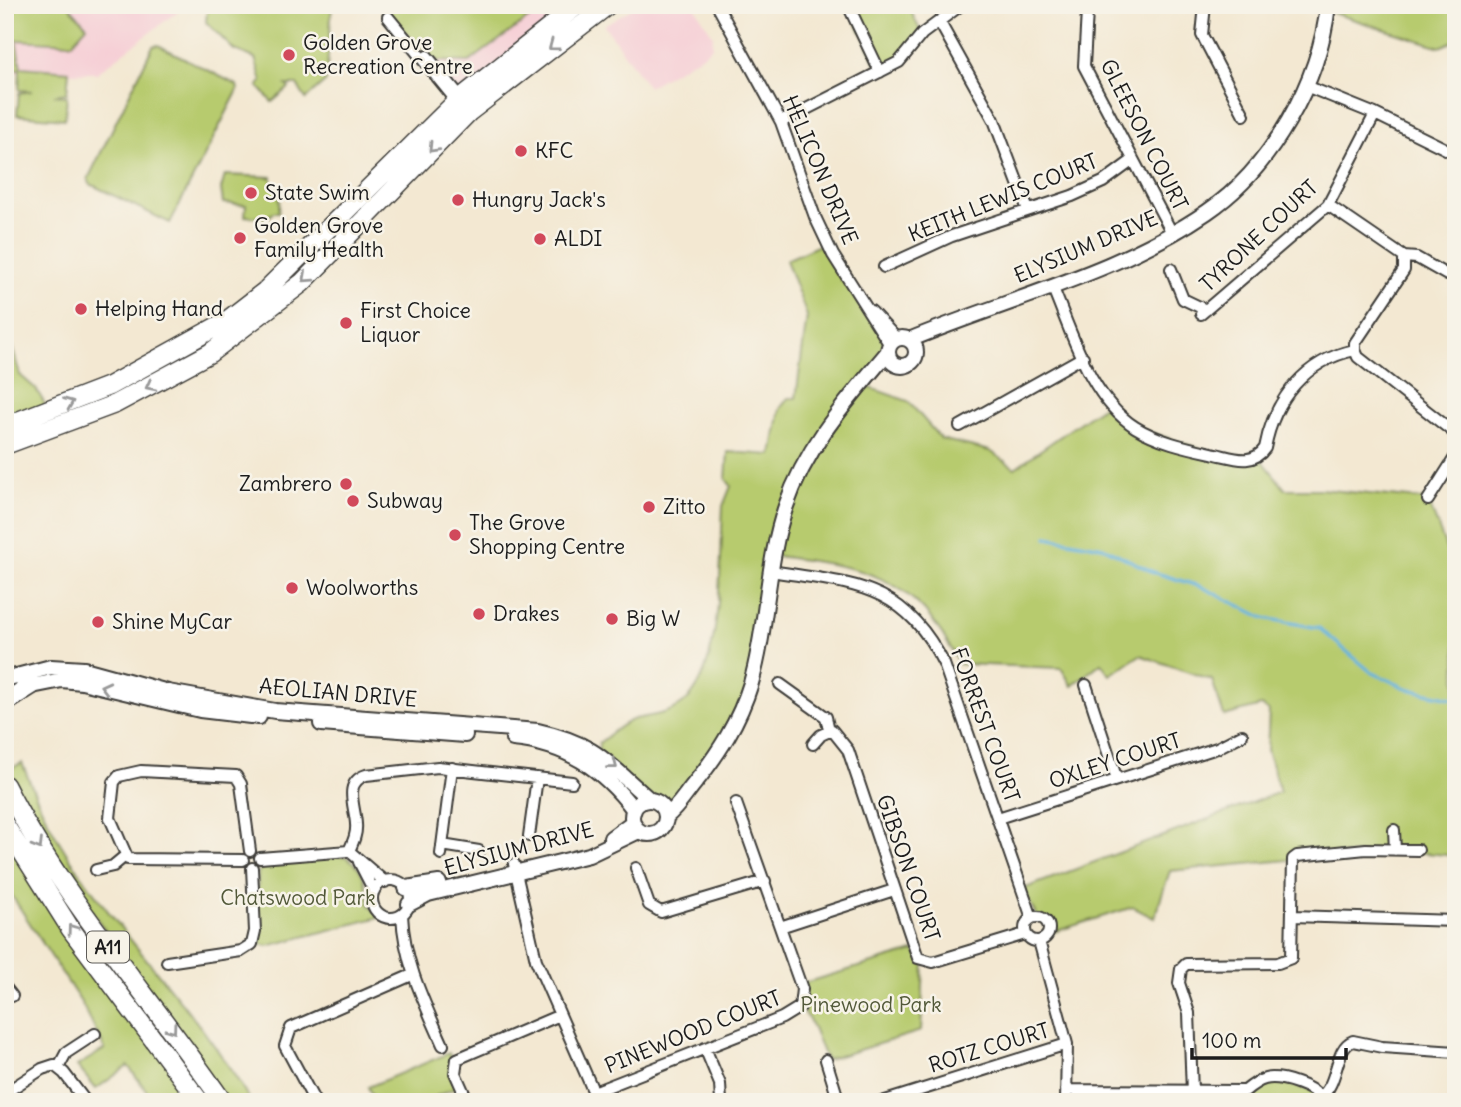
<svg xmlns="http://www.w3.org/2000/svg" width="1461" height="1107" viewBox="0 0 1461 1107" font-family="Delius,sans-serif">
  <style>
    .built { fill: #f6cfd6 }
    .green { fill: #b7cb6e; stroke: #6a7445; stroke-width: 2 }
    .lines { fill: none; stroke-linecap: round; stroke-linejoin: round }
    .stream { stroke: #64b3de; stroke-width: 3.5 }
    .minor-casing { stroke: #3c3b37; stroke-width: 14 }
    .tertiary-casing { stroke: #3c3b37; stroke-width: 18 }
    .primary-casing { stroke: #3c3b37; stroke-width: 21 }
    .trunk-casing { stroke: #3c3b37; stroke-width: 21 }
    .minor { stroke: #fff; stroke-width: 10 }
    .tertiary { stroke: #fff; stroke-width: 14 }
    .primary { stroke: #fff; stroke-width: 18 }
    .trunk { stroke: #fff; stroke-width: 18 }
    .oneway { stroke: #999 }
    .poi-dot { fill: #d1495b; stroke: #f7f3e8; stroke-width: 2.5 }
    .labels { text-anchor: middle; stroke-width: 5; stroke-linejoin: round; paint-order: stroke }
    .shield { fill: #f7f3e8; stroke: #5e5c59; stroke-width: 2 }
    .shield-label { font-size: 19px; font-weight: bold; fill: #1c1c1c }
    .poi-label { font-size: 21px; fill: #1c1c1c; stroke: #f7f3e8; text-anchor: start }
    .street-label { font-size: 21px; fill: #1c1c1c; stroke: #f7f3e8 }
    .park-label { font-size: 21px; fill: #525939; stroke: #f7f3e8 }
  </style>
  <rect width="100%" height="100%" fill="#f7f3e8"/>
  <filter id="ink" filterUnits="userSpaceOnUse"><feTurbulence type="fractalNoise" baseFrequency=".0143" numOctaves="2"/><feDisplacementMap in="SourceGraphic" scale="14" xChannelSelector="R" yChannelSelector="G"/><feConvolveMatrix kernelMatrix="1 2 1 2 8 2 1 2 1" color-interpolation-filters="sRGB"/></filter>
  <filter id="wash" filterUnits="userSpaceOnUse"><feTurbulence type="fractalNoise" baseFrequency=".00686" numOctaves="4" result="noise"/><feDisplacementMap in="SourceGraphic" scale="28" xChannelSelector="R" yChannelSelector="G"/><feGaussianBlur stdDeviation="1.57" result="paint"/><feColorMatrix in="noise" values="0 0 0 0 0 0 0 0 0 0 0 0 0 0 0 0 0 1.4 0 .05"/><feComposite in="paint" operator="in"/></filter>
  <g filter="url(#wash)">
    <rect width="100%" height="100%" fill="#f3e8d2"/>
    <path class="built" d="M5,5H186L97,73H9L5,66Z
      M380,5H586L458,100Z
      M638,5H694L713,36L712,46L704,54L648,87L604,25Z"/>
    <path class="green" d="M5,5H68L87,26L72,43L16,40L21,67L69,71L67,93L54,95L67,96L65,119L17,115L19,93L32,91L19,90L20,68L9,73L5,66Z
      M213,5H332L326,81L306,99L297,85H286L289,88L272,102L258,86L262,82L255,58L234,50L206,22L207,11Z
      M379,5H547L469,62L433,61Z
      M848,5H908L922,34L899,62L880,72Z
      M1328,5H1456V40L1440,47L1327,11Z
      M158,45L237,85L238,90L170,223L90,184L88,179L153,46Z
      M225,175L272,177V187L280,188L279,212H273L268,218L245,216L246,205L223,203L221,189Z
      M826,242L890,345L862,385L908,401L941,439L990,451L1015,468L1109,402L1137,428L1217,454L1259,456L1285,489H1320L1428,500L1456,575V856L1395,850L1170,871L1154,918L1133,907L1047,934L1048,925L1037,917L1023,889L1280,792L1267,750L1269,711L1261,706L1224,716L1212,680L1140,655L1110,675L1101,663L1072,686L1061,668L959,664C914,573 868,568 774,556L745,699L693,785L662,806L650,800L598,755L599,743C610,735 623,722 635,719C652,715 666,715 681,705C724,676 720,556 723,506L731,486L726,479L728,452L772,455L780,409L788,398H796L807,316L786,260Z
      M5,321L20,375L36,389L49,411L5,425Z
      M22,763C35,795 48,825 67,854C123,940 199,1012 251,1102H223L5,785V771Z
      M5,825L200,1102H155L128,1066L96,1089L77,1066L105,1049L82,1004L5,885Z
      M344,856C364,864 367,887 369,905L380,917L268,946L257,943L258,873L265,861Z
      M914,951L924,962L921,1031L826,1060L809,1019L800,1007V984Z
      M449,1053L460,1086L422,1102H375L368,1087Z
      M1265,1079L1313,1090L1323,1102H1247L1245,1091Z"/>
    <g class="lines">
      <path class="stream" d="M1047,537L1103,547L1153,572L1202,587L1264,618L1319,628L1371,672L1408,689L1456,699"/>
    </g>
  </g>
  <g filter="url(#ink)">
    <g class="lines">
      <defs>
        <path id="minor" d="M717,5L781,122L815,217L833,255L890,345
          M848,5L880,72
          M973,5H977
          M1205,5L1202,35L1244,115
          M1087,11L1084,66L1172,233
          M388,17L459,104
          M939,21L994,120L1028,210
          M427,56L463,100
          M1306,86L1375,114L1456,154
          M781,122L899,62L922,34L961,5
          M1328,205L1404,257V270L1355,343V350
          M1404,257L1417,258L1447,275
          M884,267L952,236L1072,196L1103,182L1133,160
          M1171,269L1183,299L1206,310
          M1052,286C1072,333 1090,398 1135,427C1159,442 1189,448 1216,454C1234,458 1253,466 1265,448C1274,400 1305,360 1355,350
          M871,311L897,339
          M1201,314L1328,205L1375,114
          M1355,350L1358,357L1456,434
          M960,426L1083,357
          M1428,500L1456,456
          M771,571C852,584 903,582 944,664L1032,918
          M780,684L826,717L829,730
          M1086,685L1117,780
          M813,744L821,735L832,730L848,750L918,958L933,962L1025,934
          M998,818L1217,748L1242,735
          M1394,830L1395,850
          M529,836L537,778
          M442,845L479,851
          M349,851C353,842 357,834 356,824C355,805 343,783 366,775L438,767L572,782
          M441,854L452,768
          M260,858L349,851L385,882
          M243,860L128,859L110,818L114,782L119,776L141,771L236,776L241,784L250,851
          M359,862L374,891
          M514,864L536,960L598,1102
          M636,868L649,905L661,912L765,881
          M96,870L113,866L125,856
          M372 899a19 19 0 1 1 38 0a19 19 0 1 1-38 0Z
          M402,915C404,962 424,1002 443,1045
          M1292,916L1456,921
          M1025 929a12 12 0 1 1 24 0a12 12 0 1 1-24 0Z
          M780,927L894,890
          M1039,941L1067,1044L1066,1102
          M167,962L241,951L252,944L255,931L252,868
          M5,987L12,996
          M705,1048L720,1084L721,1102
          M826,1060L839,1102
          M58,1068L66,1053L95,1034
          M1066,1090L1245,1091
          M1245,1091C1251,1086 1257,1081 1265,1079C1280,1075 1316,1087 1322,1100
          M594,1092L782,1018L800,1007L802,989L736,803
          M1192,1092L1189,1013L1179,983L1181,969L1186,964L1278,963L1291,958L1293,859L1297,856L1366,849L1418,850
          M5,1093L42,1069L54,1065L64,1073L86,1102
          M1321,1096C1339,1084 1334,1048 1353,1041L1382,1047L1456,1052
          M315,1102L285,1046L291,1028L412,975
          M468,1102L455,1073L457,1059L560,1015
          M882,1102L1067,1044"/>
        <path id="tertiary" d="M888 352a14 14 0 1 1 28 0a14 14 0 1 1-28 0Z
          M909,340C1008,299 1118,273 1207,212C1271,169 1320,81 1328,5
          M5,679L51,667L84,669L168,692L275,711L538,731C597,744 608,764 650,800
          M22,688L62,680L82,682L200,710L259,717
          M321,724L465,735
          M513,739C566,744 602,768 634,810
          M632 817a17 17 0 1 1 34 0a17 17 0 1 1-34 0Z
          M667,816C678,807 685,795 694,784C719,753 739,722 751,683C768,625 766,563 786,506C806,446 847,401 887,353
          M611,838L633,822
          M406,888L439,883
          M409,904L428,894L589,855L639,831"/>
        <path id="primary" d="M462,97L578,5
          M5,426L109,386L225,322L265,291L456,102
          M5,445L115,404L210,353L302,283L469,112L608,5
          M5,702L32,685
          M5,785C63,900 150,996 223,1102
          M5,825L70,928L200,1102"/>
        <path id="trunk" d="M456,102L462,97"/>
      </defs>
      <use href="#minor" class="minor-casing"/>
      <use href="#tertiary" class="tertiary-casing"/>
      <use href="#primary" class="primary-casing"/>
      <use href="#trunk" class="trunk-casing"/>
      <use href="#minor" class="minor"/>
      <use href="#tertiary" class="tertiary"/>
      <use href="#primary" class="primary"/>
      <use href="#trunk" class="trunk"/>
    </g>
    <defs><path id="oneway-chevron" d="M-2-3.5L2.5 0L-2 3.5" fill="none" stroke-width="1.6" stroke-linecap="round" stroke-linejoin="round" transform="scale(1.75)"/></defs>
    <g class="oneway">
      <use href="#oneway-chevron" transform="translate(553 46) rotate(143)"/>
      <use href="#oneway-chevron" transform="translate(433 148) rotate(134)"/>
      <use href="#oneway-chevron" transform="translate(307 278) rotate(138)"/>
      <use href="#oneway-chevron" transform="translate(150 386) rotate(153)"/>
      <use href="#oneway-chevron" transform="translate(69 403) rotate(-22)"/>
      <use href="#oneway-chevron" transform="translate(105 687) rotate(-166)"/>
      <use href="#oneway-chevron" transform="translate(613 765) rotate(38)"/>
      <use href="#oneway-chevron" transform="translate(38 845) rotate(59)"/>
      <use href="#oneway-chevron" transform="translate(72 929) rotate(-126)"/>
      <use href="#oneway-chevron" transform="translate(172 1029) rotate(54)"/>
    </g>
  </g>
  <g class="poi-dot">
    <circle cx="289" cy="55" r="7"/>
    <circle cx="521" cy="151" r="7"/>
    <circle cx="251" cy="193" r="7"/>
    <circle cx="458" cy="200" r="7"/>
    <circle cx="240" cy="238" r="7"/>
    <circle cx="540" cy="239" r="7"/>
    <circle cx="81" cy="309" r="7"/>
    <circle cx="346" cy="323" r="7"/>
    <circle cx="346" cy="484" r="7"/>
    <circle cx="353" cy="501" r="7"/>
    <circle cx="649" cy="507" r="7"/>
    <circle cx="455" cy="535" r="7"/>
    <circle cx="292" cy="588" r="7"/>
    <circle cx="479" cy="614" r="7"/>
    <circle cx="612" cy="619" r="7"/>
    <circle cx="98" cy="622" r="7"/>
  </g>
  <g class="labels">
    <rect class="shield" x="87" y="931.5" width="42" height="31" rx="5"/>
    <g class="shield-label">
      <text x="108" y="954">A11</text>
    </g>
    <g class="poi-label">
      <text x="303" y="50">Golden Grove<tspan x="303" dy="24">Recreation Centre</tspan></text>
      <text x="535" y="158">KFC</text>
      <text x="265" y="200">State Swim</text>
      <text x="472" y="207">Hungry Jack's</text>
      <text x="254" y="233">Golden Grove<tspan x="254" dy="24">Family Health</tspan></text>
      <text x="554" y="246">ALDI</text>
      <text x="95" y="316">Helping Hand</text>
      <text x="360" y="318">First Choice<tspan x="360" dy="24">Liquor</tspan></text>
      <text x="332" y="491" text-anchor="end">Zambrero</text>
      <text x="367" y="508">Subway</text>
      <text x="663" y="514">Zitto</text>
      <text x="469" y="530">The Grove<tspan x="469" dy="24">Shopping Centre</tspan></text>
      <text x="306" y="595">Woolworths</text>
      <text x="493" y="621">Drakes</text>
      <text x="626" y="626">Big W</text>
      <text x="112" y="629">Shine MyCar</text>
    </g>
    <g class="street-label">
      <text transform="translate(1144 135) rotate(63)" y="7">GLEESON COURT</text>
      <text transform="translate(820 170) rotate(67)" y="7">HELICON DRIVE</text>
      <text transform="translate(1003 198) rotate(-22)" y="7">KEITH LEWIS COURT</text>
      <text transform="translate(1259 236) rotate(-43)" y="7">TYRONE COURT</text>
      <text transform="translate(1086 247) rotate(-23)" y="7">ELYSIUM DRIVE</text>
      <text transform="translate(338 693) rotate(5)" y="7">AEOLIAN DRIVE</text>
      <text transform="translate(985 725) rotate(70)" y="7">FORREST COURT</text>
      <text transform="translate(1115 761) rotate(-18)" y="7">OXLEY COURT</text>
      <text transform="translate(519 849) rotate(-15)" y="7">ELYSIUM DRIVE</text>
      <text transform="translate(908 868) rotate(71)" y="7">GIBSON COURT</text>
      <text transform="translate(693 1032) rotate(-22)" y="7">PINEWOOD COURT</text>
      <text transform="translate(989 1048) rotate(-17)" y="7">ROTZ COURT</text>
    </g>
    <g class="park-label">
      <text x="298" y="905">Chatswood Park</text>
      <text x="871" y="1012">Pinewood Park</text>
    </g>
  </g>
  <rect width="1461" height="1107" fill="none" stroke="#f7f3e8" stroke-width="28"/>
  <path d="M1192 1048v10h154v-10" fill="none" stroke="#1c1c1c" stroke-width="3.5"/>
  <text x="1202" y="1048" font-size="21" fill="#1c1c1c" stroke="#f7f3e8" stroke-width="5" paint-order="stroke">100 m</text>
</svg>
